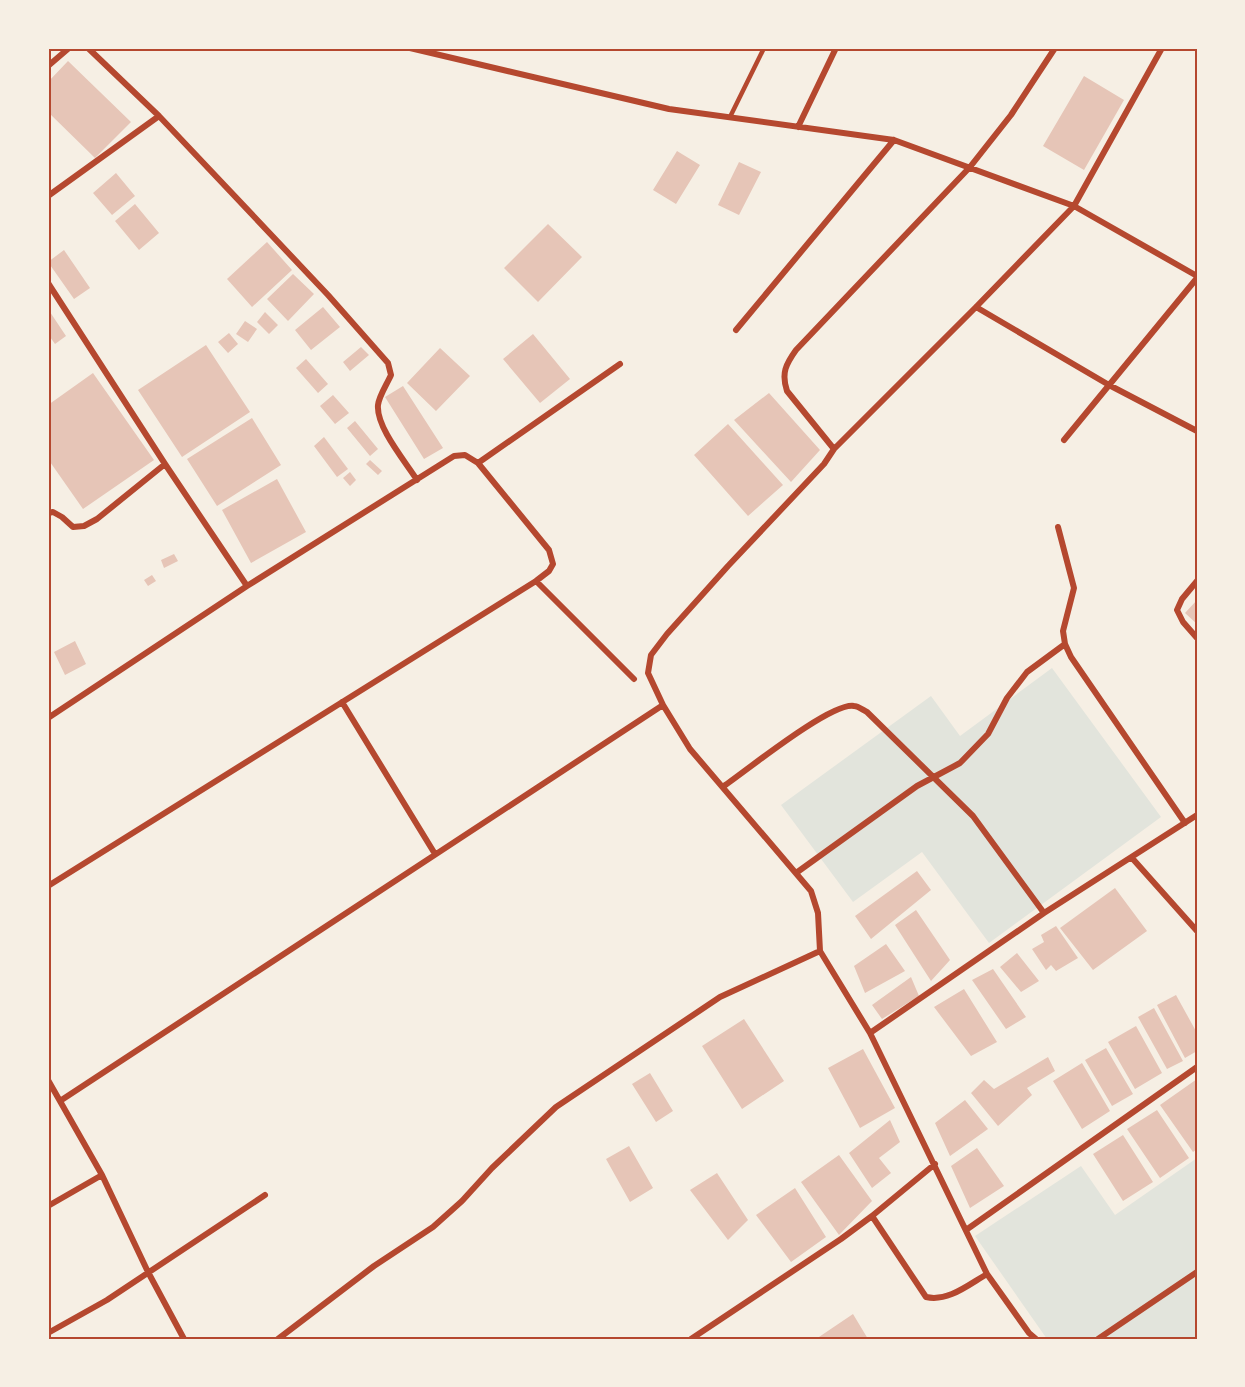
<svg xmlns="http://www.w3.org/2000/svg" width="1245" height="1387" viewBox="0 0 1245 1387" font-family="Lora,serif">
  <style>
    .green { fill: #e2e4dc }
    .building { fill: #e6c5b7 }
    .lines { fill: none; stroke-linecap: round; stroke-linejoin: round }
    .service { stroke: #b5482f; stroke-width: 4.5 }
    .minor { stroke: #b5482f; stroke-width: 6 }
    .neatline { fill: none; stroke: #b5482f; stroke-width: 2 }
  </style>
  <rect width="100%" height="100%" fill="#f6efe4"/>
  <path class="green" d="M1052,668L1161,817L989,943L922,852L853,902L781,805L931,696L960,736Z
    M1197,1158V1339H1047L975,1236L1081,1166L1115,1215Z"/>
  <path class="building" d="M68,61L131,122L95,158L48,112V82Z
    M1084,76L1124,100L1084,170L1043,146Z
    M677,151L700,165L676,204L653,190Z
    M739,162L761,172L739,215L718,205Z
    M116,173L135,196L112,215L93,193Z
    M135,204L159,233L139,250L115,221Z
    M548,224L582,257L538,302L504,268Z
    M267,242L292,270L252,307L227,279Z
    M64,250L90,288L74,299L48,262Z
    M293,274L314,294L288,321L267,299Z
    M323,307L340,327L311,350L295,330Z
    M48,309L66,336L55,344L48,334Z
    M265,312L278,325L269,334L257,322Z
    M245,321L257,329L248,342L236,334Z
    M229,333L238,344L228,353L218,342Z
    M533,334L570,379L540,403L503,359Z
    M206,345L250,412L182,457L138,390Z
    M361,347L369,355L350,371L343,362Z
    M440,348L470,376L436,411L407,383Z
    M306,359L328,384L318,393L296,368Z
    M93,373L154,460L83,509L48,459V405Z
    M403,386L443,448L424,459L385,397Z
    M769,393L820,450L791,482L734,420Z
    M333,395L349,413L335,424L320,406Z
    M252,418L281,465L217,506L187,459Z
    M355,421L378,449L370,456L347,428Z
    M728,424L783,485L748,516L694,455Z
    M324,437L348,469L337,477L314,446Z
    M370,460L382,471L378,475L366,464Z
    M350,472L356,480L350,486L343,478Z
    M277,479L306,532L251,563L222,510Z
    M174,554L178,561L164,568L161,560Z
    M152,575L156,581L148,586L144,580Z
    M1197,600V624L1185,613Z
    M75,641L86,664L65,675L54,652Z
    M917,871L931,890L871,939L855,916Z
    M1115,888L1147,931L1093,970L1060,928Z
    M916,910L950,960L931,981L895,925Z
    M1056,926L1078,958L1056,971L1051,965L1046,970L1032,949L1044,942L1041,935Z
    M886,944L905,971L865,993L854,966Z
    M1017,953L1039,981L1021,992L1000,967Z
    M993,969L1026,1017L1006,1029L972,980Z
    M911,977L919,996L882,1019L872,1005Z
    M964,989L997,1042L971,1056L934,1007Z
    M1176,995L1197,1033V1051L1185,1058L1157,1005Z
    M1154,1008L1183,1061L1167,1069L1138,1017Z
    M744,1019L784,1081L742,1109L702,1046Z
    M1136,1026L1162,1073L1135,1089L1108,1042Z
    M1106,1048L1133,1094L1112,1106L1085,1060Z
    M863,1049L895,1108L860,1128L828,1068Z
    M1048,1057L1055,1071L1027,1088L1032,1095L998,1126L971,1093L984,1080L994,1089Z
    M1082,1063L1110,1111L1082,1129L1053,1081Z
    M650,1073L673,1111L656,1122L632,1084Z
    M1197,1079V1149L1193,1152L1160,1105Z
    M965,1100L988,1129L950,1156L935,1123Z
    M1157,1110L1189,1158L1160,1178L1127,1129Z
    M890,1120L900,1142L879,1158L891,1173L872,1188L849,1153Z
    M1123,1135L1153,1182L1123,1201L1093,1154Z
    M629,1146L653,1188L630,1202L606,1159Z
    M977,1148L1004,1186L970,1208L951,1166Z
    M839,1155L872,1201L839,1235L801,1182Z
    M717,1173L748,1220L728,1240L690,1190Z
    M795,1188L826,1237L791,1262L756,1215Z
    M853,1314L868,1339H816Z"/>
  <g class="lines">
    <path class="service" d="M730,117L764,48"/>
    <path class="minor" d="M410,48L669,109L894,140L1074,206L1197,276
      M48,66L69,48
      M159,116L328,295L388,363L391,375C387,384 379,396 378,405C376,427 405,461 417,480
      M798,127L836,48
      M48,196L159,116L88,48
      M48,283L165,464L247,586
      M976,307L1109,385L1197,431
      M736,330L894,140
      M1064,440L1197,278
      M834,449L976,307L1074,206L1162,48
      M478,463L620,364
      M48,513L53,512L62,517L73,527L84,526L97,519L165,464
      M1058,527L1074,588L1063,631L1065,644L1071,657L1185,823
      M536,581L634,679
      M1197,581L1182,599L1177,610L1183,622L1197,638
      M342,702L435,854
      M663,705L690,749L811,891L818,913L820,951L870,1033L987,1274L1029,1333L1036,1339
      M48,718L247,586L454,456L465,455L478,463L549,550L553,564L549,571L536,581L48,886
      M724,786C746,771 831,702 854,706C858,706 863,710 867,712L973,816L1044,913
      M1132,858L1197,931
      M796,873L917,786L960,763L988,734L1007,698L1027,672L1065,644
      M870,1033L1044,913L1197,815
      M48,1080L102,1175L148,1272L184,1339
      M60,1101L663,705L648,673L651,655L667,634L728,566L824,464L834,449L787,391C781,373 786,364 796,350L970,167L1011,115L1055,48
      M48,1206L102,1175
      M872,1216L926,1297C948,1302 968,1285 987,1274
      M966,1230L1197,1067
      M48,1333L107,1300L265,1195
      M278,1339L374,1266L433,1227L462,1201L492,1168L556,1107L720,997L820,951
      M691,1339L841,1239L872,1216L935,1164
      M1098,1339L1197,1272"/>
  </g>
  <rect width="1245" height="1387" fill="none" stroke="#f6efe4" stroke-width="99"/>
  <rect x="50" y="50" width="1146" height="1288" class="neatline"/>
</svg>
